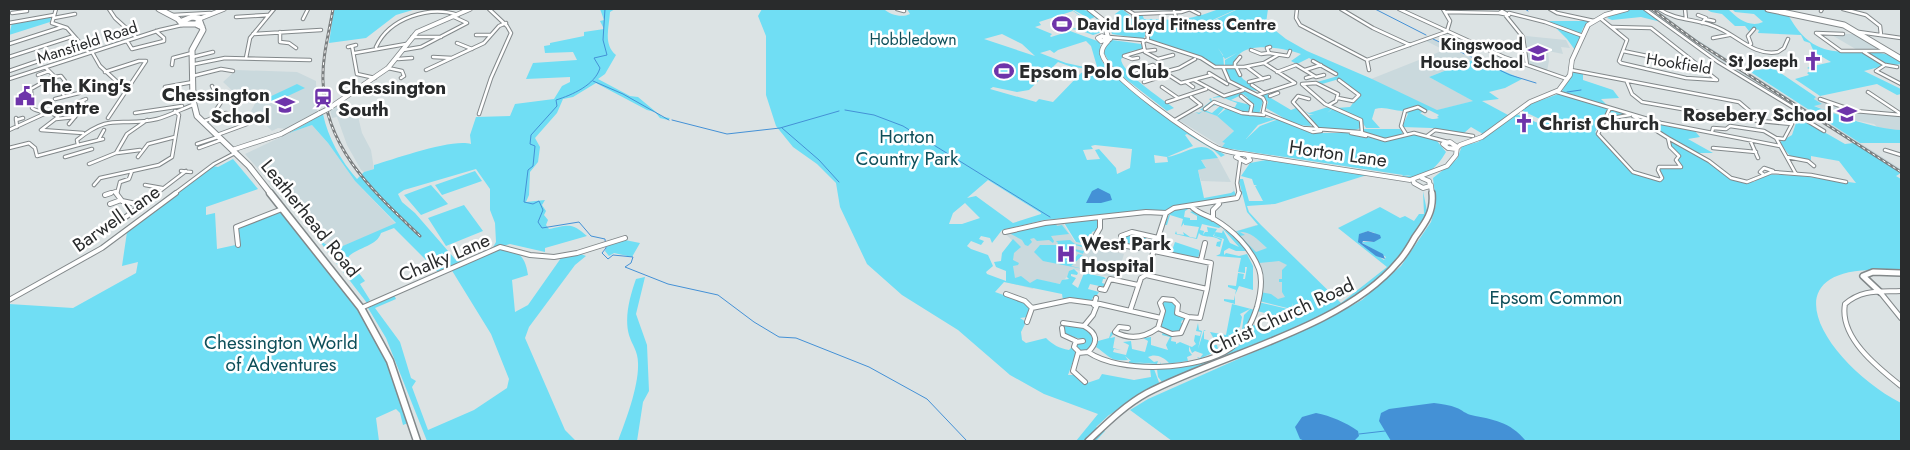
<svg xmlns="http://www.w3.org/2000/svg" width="1910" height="450" viewBox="0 0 1910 450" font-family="Jost,sans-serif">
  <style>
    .built { fill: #cad9dd }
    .green { fill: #70def4; fill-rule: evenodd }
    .water { fill: #4491d6 }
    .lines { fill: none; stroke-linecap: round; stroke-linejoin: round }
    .stream { stroke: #4491d6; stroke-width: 1 }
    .street-far1-casing { stroke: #82888a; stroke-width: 4.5 }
    .street-casing { stroke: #82888a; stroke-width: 6 }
    .secondary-far1-casing { stroke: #82888a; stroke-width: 5.5 }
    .secondary-casing { stroke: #82888a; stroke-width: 8 }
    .highway-far1-casing { stroke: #82888a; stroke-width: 7 }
    .highway-casing { stroke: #82888a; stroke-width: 9 }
    .street-far1 { stroke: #fff; stroke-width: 2.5 }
    .street { stroke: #fff; stroke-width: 4 }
    .secondary-far1 { stroke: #fff; stroke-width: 4 }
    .secondary { stroke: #fff; stroke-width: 5 }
    .highway-far1 { stroke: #fff; stroke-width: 5 }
    .highway { stroke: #fff; stroke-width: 6 }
    .rail-casing { stroke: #7b7f80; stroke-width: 3 }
    .rail { stroke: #fff; stroke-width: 1; stroke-dasharray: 3; stroke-linecap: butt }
    .secondary-bridge-casing { stroke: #82888a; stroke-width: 5.5; stroke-linecap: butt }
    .secondary-bridge { stroke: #fff; stroke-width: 4 }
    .labels { text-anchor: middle; stroke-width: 5; stroke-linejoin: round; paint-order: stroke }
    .far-poi-label { font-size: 16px; font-weight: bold; fill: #292b2c; stroke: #fff; text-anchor: end }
    .far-park-label { font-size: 16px; fill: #0e4f5a; stroke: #fff }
    .far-street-label { font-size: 16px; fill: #292b2c; stroke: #fff }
    .poi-label { font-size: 19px; font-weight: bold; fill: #292b2c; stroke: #fff; text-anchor: start }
    .park-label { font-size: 19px; fill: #0e4f5a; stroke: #fff }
    .street-label { font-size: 19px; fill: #292b2c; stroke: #fff }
  </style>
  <rect width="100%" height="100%" fill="#dce3e4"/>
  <path class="built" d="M1646,9H1656L1690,35L1901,169V173L1728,65Z
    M1830,34H1860L1883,49L1859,51Z
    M1526,36L1566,40L1570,48L1561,47L1563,54L1548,51L1549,61L1547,71L1529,66Z
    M1432,38L1475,59L1429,77L1474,101L1434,111L1371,79L1444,50L1426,41Z
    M236,70L297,72L316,81L317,114L286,129L278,128L272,131L251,111L257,100L241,102L240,100L251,97L262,90L254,89L235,97L237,95L223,82Z
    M1816,97L1853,112L1901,116V130H1881L1874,124L1848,119L1813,105L1821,104L1814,99Z
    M342,104L356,108L362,133L371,150L374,169L364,172L361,170L347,145L337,117L332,118L330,110Z
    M1203,111L1218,116L1234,131L1222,142L1226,143L1222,147L1179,120L1187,114Z
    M312,125L328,143L355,181L396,224L338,248L325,244L245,154L289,133Z
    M1218,158L1231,182L1201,181L1198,170L1206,167L1201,160Z
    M1063,218L1064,225L1075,242L1124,254L1117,277L1093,275L1073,269L1061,284L1038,280L1033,289L1006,282V266L1015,243L1001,230L1044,220Z
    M1256,225L1328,296L1299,304L1273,298L1261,292L1262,274L1257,260L1233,232Z"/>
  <path class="green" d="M334,9H416L396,15L366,38L329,43Z
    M600,9H615L610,12C609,28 603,44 616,55L605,74L598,79L630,96L638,97L662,117L670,118L668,120L660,118L655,112L647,110L596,83L573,97L563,99L557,113L535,138L540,147L538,162L530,172L529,195L526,202L545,200L542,205L546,211L544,215L548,220L546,225L549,229C568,225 572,222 587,236L545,248V252L510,244L492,249L496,242L495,223L490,210V189L476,169L404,190L398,194L402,202L415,213L455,259L462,261L438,272L394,228L381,233C377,246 359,247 349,256L348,259L365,281L360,284L370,300L367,303L314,234L325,244L338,248L396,223L355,181L328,143L312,125L289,133L323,114C328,138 341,161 357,179L364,172L374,169V165C394,159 453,138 471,144L470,135L476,117L510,116L515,104L554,99L562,86L570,82V77L526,79L533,63L577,60L573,52L545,53L544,46L550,45V43L584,36V32L604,29L600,21L604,20Z
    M762,9H884C890,15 902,18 910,14L907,9H1071L1087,20V24L1077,30L1072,29L1084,25L1087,21L1073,11L1039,22L1041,25L1035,27L1052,34L1050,36L1051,37L1070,31L1100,42L1102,61L1114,77L1118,78L1159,112L1225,155L1221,157L1214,150L1187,134L1185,135L1193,146L1167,157L1154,155L1155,163L1168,162L1167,157C1186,155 1204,135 1218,158L1201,160L1206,168L1198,170L1204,198L1231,193L1234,191L1232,186L1236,195L1173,207L1163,211L1151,210L1044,220L1002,230L992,243L990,238L981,236L979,239L984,241L981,245L971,241L967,246L971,249L988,255L993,266L986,272L987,274L1006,281V271L996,267L994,262L1001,261L1002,253L1013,239L1021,247L1014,253L1013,260L1019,263L1018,265L1013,266L1015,278L1021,276L1030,283L1037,279L1060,284L1062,280L1069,279L1067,277L1069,271L1074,269L1078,273L1077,275L1071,274V276L1076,278L1072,284L1078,288L1084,273L1104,277L1106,279H1103L1102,283L1105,284L1104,287L1090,284L1088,289L1099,292L1095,298H1092L1093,303L1063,300L1062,294L1004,282L995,292L1024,302L1031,310L1027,317L1020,318L1026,322L1021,332L1022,340L1026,343L1046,338C1053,345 1059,348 1069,350L1073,346L1076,353L1068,375H1075L1087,383L1099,379L1102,374L1134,380L1151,377L1150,368L1154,369L1160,385L1109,415L1096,427L1105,431L1096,441H1076L1098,414L1044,394L1010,375L958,330L902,295L867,264L840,207L836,183L817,164L793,147L776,126L766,95V36L758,16ZM1002,34L1022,44L1035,56L984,39ZM1086,41L1091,46L1098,70L1066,63L1040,53L1050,50L1054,53L1058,50ZM1058,62L1072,67L1082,68V71H1086L1081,73L1053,102L1039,99L1036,102L990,89L993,87L1017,92L1029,90ZM1095,145L1132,149L1130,168L1117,174L1116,168L1099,149L1095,150L1100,159L1087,160L1083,150L1093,149L1091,146ZM988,180L1041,213V214L1013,223L976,196L967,198ZM965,203L980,218L962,224H949L953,213Z
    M1072,9C1087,9 1099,12 1103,27L1102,32L1093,35L1082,31L1090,22L1097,20L1095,17L1090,19Z
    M1122,9L1143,26L1147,33L1143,39L1112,34L1110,20H1117L1115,14Z
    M1219,9H1237L1208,22L1205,26L1208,29L1207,26L1210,22L1238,9H1268L1266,23L1286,39L1307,51L1372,79L1437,110L1473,101L1429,77L1475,59L1522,79L1505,88L1489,92L1499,99L1482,101L1508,115L1483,134L1471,127L1464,133L1432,128L1402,127L1408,114L1405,112L1419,108L1425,111L1420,113C1427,117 1431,121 1439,118L1437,117L1439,115L1429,110L1426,111C1416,106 1413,110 1403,111C1393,111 1385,106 1375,109L1372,119L1380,128H1366L1360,119L1337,108L1350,107L1360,94L1339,79L1322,84L1317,82L1338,76L1331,69L1309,58L1297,64L1291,61L1301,54C1284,48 1236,38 1234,66H1225V60L1237,53L1225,59L1218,48L1223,55L1224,66H1214L1201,57L1150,40C1151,28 1144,24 1136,16L1142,14L1144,19C1164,19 1182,22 1200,15L1199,14L1202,15Z
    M1629,9H1644L1661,22L1641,17L1612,20L1607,18L1613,14Z
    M1706,9H1728C1738,19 1750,28 1763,22L1754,14L1735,12L1732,9H1759L1787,13C1821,76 1857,37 1901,60V64C1888,66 1877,67 1864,71L1901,89V94L1897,95L1877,84L1820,96L1795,79L1809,75L1807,73L1812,70L1807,68L1809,67L1831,62L1814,52L1810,43L1804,41L1801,35L1758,33L1759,30L1752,28L1749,31L1745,26H1735L1722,14L1711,12Z
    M51,17L50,22L9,35L12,23Z
    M1549,21H1590L1583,28L1575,50L1567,39Z
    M1112,40L1141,44L1143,49L1131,51L1121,59C1121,72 1162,99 1174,108L1167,111L1114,70L1104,53L1107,43Z
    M1225,68H1235L1243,79L1261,92L1244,88L1231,81Z
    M1773,68L1816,97L1814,99L1822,104L1814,106C1841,116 1874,129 1901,130V143H1860L1749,71Z
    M1573,72L1583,74V80L1613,90L1619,98L1601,99L1610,108L1628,115L1604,119L1595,132L1631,172L1661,180L1664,178L1659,168L1682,167L1677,159L1681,156L1671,146L1669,140L1709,162L1731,178L1744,182H1754L1765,174L1801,176L1856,183L1839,161L1811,156V160C1790,158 1791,159 1780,142L1792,135L1798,117L1845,144L1854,143L1901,173L1896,176L1901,179V271C1755,257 1826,364 1901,403V441H1172L1130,410L1148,399L1328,319L1362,300L1401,266L1431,222L1436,205L1433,178L1457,159L1462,146L1478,142L1516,114L1543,125L1546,122L1521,110L1528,105L1561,93Z
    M297,84L305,88L273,103L265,99Z
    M1244,91L1253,92L1263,101L1259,114L1251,113L1250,110L1255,105L1244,99L1248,98L1243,94L1231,100L1250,105L1248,113L1230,108L1235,107L1237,103L1221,97L1211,98L1212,102L1202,109L1212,113L1220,106L1216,105L1211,107L1216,104L1224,108L1217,116L1227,108L1242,114L1276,119L1258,125L1246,139L1260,126L1279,119L1315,133H1347L1387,141L1408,134H1417L1437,141L1446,152C1434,173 1420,179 1403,177L1412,175L1402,176L1403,175L1225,148L1222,147L1225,143L1222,142L1234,131L1217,116L1203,111L1199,114L1195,112L1199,113L1203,111L1198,108L1201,109L1211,101L1209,99C1220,94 1232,96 1244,91Z
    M1272,92L1268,94L1269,97L1291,110L1296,108L1306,116L1311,126L1296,125L1266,108L1268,102L1263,95Z
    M1328,107L1333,108L1327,113L1334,108L1359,120L1360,128C1353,133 1328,132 1319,128C1314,126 1312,119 1309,115L1314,114H1309L1305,111L1309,113Z
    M1636,117L1694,130L1700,137L1688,139L1713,153H1697Z
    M1362,129H1400L1403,133C1389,142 1378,138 1364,132Z
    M233,159L258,189L206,207V215L215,213L217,249L240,244L236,228L281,211L357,305L386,359L408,423L403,425L400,413L396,409L376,418L379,441H9V304L73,308L136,273L138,262L122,266L127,232L213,166L218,167Z
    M1266,160L1367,175L1275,204L1247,206L1249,212L1261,225L1341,303L1387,267L1338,228L1380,207L1400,218L1405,216L1414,221L1419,214H1424L1423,191L1428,216L1400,257L1383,276L1355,298L1295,328L1162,382L1158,377L1157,369C1167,366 1179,367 1189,366C1209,364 1243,343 1253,325L1271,330L1291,321L1290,319L1257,311L1258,302L1292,310L1293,303L1291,309L1259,301L1260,292L1271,294L1278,299L1285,297L1282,292V282H1279V279H1282V270L1287,265L1279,261L1259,263L1254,254L1235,233L1240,232L1245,235L1240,236L1256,252L1267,248C1256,238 1250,230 1234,232L1258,225L1247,212L1239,181L1240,179H1243L1249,201H1263L1255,186L1257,185H1254L1252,179L1241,176L1250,163ZM1368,231L1375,233L1374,242H1361L1386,257L1384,260L1359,243L1360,234Z
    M475,171L482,181L442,195L435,185Z
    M431,185L448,204L421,215L404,195Z
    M464,205L483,231L446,246L428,218Z
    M1190,208L1185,211L1184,217L1190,218V220H1197V216L1190,212L1193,211L1222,226L1219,228L1202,224L1200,230L1204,231L1203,235L1205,232H1208L1207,227L1217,229L1213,236L1222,239L1220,247L1216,246L1217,242L1221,241C1215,234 1202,239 1199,233L1197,239L1175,234L1176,231L1177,234L1184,235L1183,232L1190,237L1196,238L1199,227L1184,225V223L1181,227L1183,219L1170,215L1167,225H1165C1170,208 1174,210 1190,208Z
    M1099,220L1097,230L1092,232L1091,236L1094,237L1086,236L1084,241L1089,240L1102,247L1119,251L1076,242L1063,221Z
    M1055,222L1057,226L1062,225L1069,234L1051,236L1054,241L1053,243L1049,240L1037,241L1034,238L1030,239L1032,242L1028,246L1025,245L1022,240L1009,233Z
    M1223,229L1230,233L1249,251H1236L1229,248L1224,251V255L1226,253L1239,256L1247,254L1253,266V290L1239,286L1235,295V304L1224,301V299L1234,300L1236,290L1228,287V285L1236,286L1238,273L1244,274L1243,279H1245L1247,267H1245V273L1238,272L1241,258L1216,256L1220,254L1224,239L1214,236L1215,232L1222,233L1223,230L1230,243L1239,247Z
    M1124,234H1135L1146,237V241L1149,237L1153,239L1150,252L1124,244Z
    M625,240L640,243L632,257L614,253L609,256L605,251L608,243Z
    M1070,240L1075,244L1086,246V248L1075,245L1074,249L1084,251L1083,254L1073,250L1066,261H1073L1078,254L1083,255L1071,266L1088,270L1043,261L1034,252L1040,245H1057L1058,243L1056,241Z
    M1175,242L1199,250L1200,254L1197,258L1171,253Z
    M501,248C520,252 525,256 528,275L512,280L515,312L528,305L561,258L581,254L586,256L575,265L529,327L525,338L565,430L576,441H427L386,338L368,308L394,295L396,299L375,308L400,342L411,378L416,381L412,387L428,430L474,410L507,388L509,379L491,334L451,269L462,266Z
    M645,277L636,314L647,345L649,391L643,402L637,441H618C626,420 639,386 638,363C638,351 632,345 629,335C624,317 630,296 636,279Z
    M1163,300H1171L1176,305L1175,312L1185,318V321L1182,320L1181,323L1184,324L1181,331L1175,333L1161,328L1165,310L1162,305Z
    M1232,304L1255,310L1254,317L1241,337L1244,315L1250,309L1240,314L1242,317L1240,327L1237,328L1240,330L1239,335L1234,334L1232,340L1228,334L1230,341L1224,348L1226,346L1214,339L1210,332L1226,335Z
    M1198,323L1199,330L1202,331L1198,349L1204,330L1206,331H1204V339L1208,340L1213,345H1217L1218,349H1222L1199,359L1197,357L1200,358L1203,354L1195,351L1192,353L1189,346V351L1192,355L1187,357L1188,361L1160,365L1161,362V364L1169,363C1164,357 1155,353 1148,357L1154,362L1158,361L1157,364L1132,362L1157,365L1129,366V361H1131L1125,356L1128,360C1111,361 1112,359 1099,349L1104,346L1099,349L1096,347L1098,341L1109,338L1111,332L1114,333L1110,338L1115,337L1113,348L1121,350L1114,349L1113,352L1126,355L1129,345L1123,342L1131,341L1132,349L1145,352L1148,341L1143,338L1151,337V345L1168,350L1166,345L1170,337L1162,335L1163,332L1172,335L1171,341L1176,342V344L1180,342L1192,347L1196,344L1194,341L1195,335L1200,336L1201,332L1196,331Z
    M1068,325C1081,327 1089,327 1095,340L1089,350L1079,351L1076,347L1077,344L1084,342V340L1064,334L1063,327Z"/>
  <path class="water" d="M1098,188L1110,194L1112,200L1101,203H1086L1092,191Z
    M1368,231L1380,235L1381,238L1374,242L1363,241L1362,243L1383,254L1385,259L1376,256L1358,242L1359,234Z
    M1434,403C1441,404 1450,405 1457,408C1462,410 1466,414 1471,415C1494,420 1509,421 1526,441H1391L1379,421L1381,413L1389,409Z
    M1316,413C1331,416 1345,422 1358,431L1359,436L1354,441H1305L1300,439L1295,427L1302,417Z"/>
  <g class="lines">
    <path class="stream" d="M605,9L603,40L607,55L594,58L600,68C595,85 572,95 556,100L557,106L531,135L530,144L535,146L533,166L528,170L524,202L533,204L539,201L543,210L538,222L542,228L579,222L591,236L605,239L606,248L602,253L608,259L613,255L633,257L631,263L625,267L668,284L718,295L754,322L779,337L796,338L869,367L927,399L967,441
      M1375,9L1426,35
      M1525,9L1528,11
      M1433,39L1510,75L1536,83
      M593,81L623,94L669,120
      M1567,92L1581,90
      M845,110L874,115L903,126L1050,217
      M672,120L727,134L780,128L839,111
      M782,128L819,160L839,182
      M1359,434L1385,431"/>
    <defs>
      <path id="street-far1" d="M56,9L52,23L67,28L89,53
        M109,9L115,18L136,37
        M897,9L904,11
        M1126,9L1134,14
        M1189,9L1199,14
        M1297,9L1296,18L1300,25L1367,60L1446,32
        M1341,9L1373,28L1410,45
        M1399,9L1504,57L1567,79
        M1443,9L1450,21L1447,31
        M1550,9L1557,13L1594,21
        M1613,9L1618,11
        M1645,9L1718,62L1794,108L1792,124L1784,139L1776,138L1764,131L1730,126L1726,129L1713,128L1712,132
        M1659,9C1675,20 1693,19 1711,25C1735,32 1752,57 1778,52L1784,48L1788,39
        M1685,9L1686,19
        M1843,9L1866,15L1880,26L1881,35
        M1174,11L1176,17
        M1502,11L1509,15L1499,13Z
        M1821,11L1822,9
        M1447,12L1499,13
        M12,13L27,11
        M1509,13L1545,22L1583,36
        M1134,14L1181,12L1190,9
        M1134,14L1133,17L1147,29L1148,40
        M173,15L210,13
        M1698,15L1706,18
        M1506,16L1523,37L1527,65
        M236,17L268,15
        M54,18L75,14
        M1600,18L1627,40L1619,61L1621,63L1686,78L1717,80L1651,28L1612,27
        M303,19L308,9
        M9,23L54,15
        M1702,23L1705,19L1714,21
        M280,32V42L289,43L296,48
        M1859,32L1901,38
        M253,34L321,30
        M1843,34L1816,33L1841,51H1886
        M476,35H491
        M412,37H441
        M1109,37L1143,40
        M1713,38L1729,35
        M127,41L132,49L164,41V38L156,31
        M1143,42L1146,40L1201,58L1215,67H1244L1264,63L1295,83L1258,95
        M1143,42L1145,52L1158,59L1173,55
        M457,43L472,49
        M9,44L62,27
        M1749,45L1751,44L1748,36L1754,29
        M352,46L357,74L375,78
        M348,47L356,45
        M376,47C389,18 430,5 458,15
        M1270,47L1267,48L1269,53L1288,56L1290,51
        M403,50L421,47L467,23L454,17
        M1251,50L1261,54L1269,53
        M1146,51L1155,50
        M1623,51L1657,58
        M92,52L100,66L127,91
        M1864,52L1885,65L1876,71L1901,84
        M355,53L406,44
        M9,57L74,36
        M193,57L213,52
        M433,57L452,58
        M246,58L250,38L274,9
        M1138,58L1132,59L1124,56L1144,50
        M398,59L412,58
        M1367,60L1369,70
        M1313,61L1336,74
        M1264,63L1278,55
        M195,64L225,58L310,60
        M172,65L173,58L192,53
        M1886,65L1897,67
        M1223,67L1229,81L1263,98L1265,102L1263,112
        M1235,67V63L1240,57
        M1236,67L1240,75
        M1247,67L1263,79
        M46,68L54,76L31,89L32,108C40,114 51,110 58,117L41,130L83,133
        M388,68L402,71L404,76L401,78
        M426,70L484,43L499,26L506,23
        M1305,70L1321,65
        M1571,70L1739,102L1760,120
        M9,71L82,46
        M105,72L139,61H146L108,118
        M1130,72L1153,65L1181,83L1212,75
        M1164,72L1179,68L1195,59
        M1277,72L1296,65L1316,77L1324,75
        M1209,73L1227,84
        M38,75L49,71
        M193,76L221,69L233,71
        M54,77L61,76L65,81L60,88L64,96
        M1306,78L1313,76
        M9,79L160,30L182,25
        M1194,80L1224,96L1243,90
        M1144,82L1166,75
        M1186,82L1193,87
        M1249,82L1269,77
        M1627,82L1632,94L1642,102L1739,119L1792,124
        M1252,85L1264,93
        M212,86L215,92L225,96L216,110L221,115
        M165,87L193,82
        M1162,87L1178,98
        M1557,92L1661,123L1780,146
        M1868,92L1901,114
        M1241,96L1252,105L1250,114
        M1270,96L1278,93
        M1338,98L1353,101L1359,95L1339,80
        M55,99L79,93
        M1309,99L1298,96L1293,102L1317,128
        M1820,99L1855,111L1901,115
        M78,102L86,99
        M1167,102L1206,89
        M1329,105L1336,101L1338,94L1316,83L1302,84L1325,104L1361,120L1362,133
        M1610,108L1598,134L1633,172L1660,180L1662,178L1658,170L1659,167H1681L1676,160L1679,156L1670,147L1668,138L1633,116
        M1205,109L1214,102L1242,113L1264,115
        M1263,112L1313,132L1321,131
        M135,113L182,106
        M1794,113L1824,131
        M479,114L491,78L511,33L507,26L489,9
        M16,118L17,127
        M56,119L75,117
        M1606,119L1630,115
        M16,120L23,118
        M1175,120L1201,105L1191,97
        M202,122L226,113L233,116
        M69,124L84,106L83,100
        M1303,128L1359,132L1385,140L1414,133L1448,142
        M9,130L44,114
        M1351,133L1366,136
        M1406,134L1401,126L1405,111L1418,107L1425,111
        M217,135L247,124
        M1427,136L1435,130L1473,136
        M1668,138L1709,161L1731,178L1747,182L1772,172L1811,175L1846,182
        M1776,138L1796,174
        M99,139L104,130
        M1750,140L1758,158
        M197,144L218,137
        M78,145L103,139
        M9,148L29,143L35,148L37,156L78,145L77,140C113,111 120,128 157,119C169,116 181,109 193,105
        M199,148L221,140
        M1713,148L1756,152
        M1885,150L1901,155
        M117,153L140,150
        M65,157L92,149
        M138,157L148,144L175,137
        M1787,157L1808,161L1814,166
        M89,164L116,153L127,134L147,120
        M181,171L191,172
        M1763,174L1760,172L1764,168L1773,171
        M94,185L100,178L132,171
        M145,185L162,188
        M108,194L116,191
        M117,194L120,182L129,179L132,171L159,165L172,157L179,115L175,111
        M156,194L186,171
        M174,194L214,164L235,153
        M1239,194L1237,183L1240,161"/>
      <path id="street" d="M116,193L122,201L141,205
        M105,195L111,193
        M110,204L121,200
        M1166,213L1174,208L1237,198L1239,193
        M1213,219V210L1219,204
        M119,222L158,193
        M1005,232L1045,223L1146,212L1166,213
        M1092,242L1100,228V218
        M238,245L236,227L282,209
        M1121,245L1138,248
        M1118,249L1122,243L1121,236L1132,232L1158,238
        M1201,260L1205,243
        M1146,275L1207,289L1211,263L1154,251
        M1146,275L1166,213
        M1100,289L1105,290L1110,279L1138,285
        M1901,291C1879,292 1862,289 1845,304C1839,337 1877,367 1901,386
        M1880,292L1901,318
        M1006,294L1025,301L1032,308
        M9,300L102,248L176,193
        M1094,305L1096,298
        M1097,305L1093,315L1084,326C1097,333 1099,342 1088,352C1120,374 1199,371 1231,348C1245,337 1252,323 1257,307C1260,296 1263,280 1259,269C1251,248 1233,230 1214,219C1206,215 1197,213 1191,206
        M361,308L500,247L530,255L554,257L577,253L625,238
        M1130,311L1141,278L1146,275
        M1027,322L1032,308L1070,300L1100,304L1161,318
        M1063,323L1084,326
        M1062,328L1063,335L1076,341L1074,347L1079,352
        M1128,328L1119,327L1115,332C1130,340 1144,338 1158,328L1172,334L1181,333L1188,317L1200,318L1207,289
        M1158,328L1163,311L1160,303L1163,299L1173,300L1178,305L1177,313L1188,317
        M1076,342L1083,341
        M1085,382L1073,371L1078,353L1088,352"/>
      <path id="secondary-far1" d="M1089,9L1103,20L1108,37
        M199,19L224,9
        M1102,36L1110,39L1101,41L1098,38Z
        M1108,41C1104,45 1101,49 1102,54C1107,76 1196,138 1217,148C1227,152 1237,153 1247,155L1250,160L1246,162L1236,157L1240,154
        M328,109L388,68L417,32L470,9
        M1457,147L1450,142L1443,144L1448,148L1456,149L1460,145L1482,137L1530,102L1559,90L1570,75L1572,60L1588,25L1605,15L1627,9
        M232,150L281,134L320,113
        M1243,154L1410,180L1447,166L1456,155L1457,147
        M1413,179L1414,183L1423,188L1430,186L1429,181L1422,178
        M1431,185L1432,194"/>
      <path id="secondary" d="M1880,292L1863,276L1873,272L1901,273
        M1088,441C1106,424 1125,405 1147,393C1222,354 1343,328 1398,262C1405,255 1410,246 1415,237C1426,222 1434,211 1432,193"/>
      <path id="highway-far1" d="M159,9L178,19L182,24H196L202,27
        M1768,9L1844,25L1901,59
        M199,19L203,30L192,50L193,100L197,116L249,166L271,194
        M182,21L192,17L199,18L198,21"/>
      <path id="highway" d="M270,193L361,308L390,361L417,441"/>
    </defs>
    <use href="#street-far1" class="street-far1-casing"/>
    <use href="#street" class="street-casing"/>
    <use href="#secondary-far1" class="secondary-far1-casing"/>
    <use href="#secondary" class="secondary-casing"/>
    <use href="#highway-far1" class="highway-far1-casing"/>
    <use href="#highway" class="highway-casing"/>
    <use href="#street-far1" class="street-far1"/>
    <use href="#street" class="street"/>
    <use href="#secondary-far1" class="secondary-far1"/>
    <use href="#secondary" class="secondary"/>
    <use href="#highway-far1" class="highway-far1"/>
    <use href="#highway" class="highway"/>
    <defs>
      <path id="rail" d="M333,9C329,33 322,57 323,81C325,149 374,192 420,236
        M1652,9L1697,42L1901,172"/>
    </defs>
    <use href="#rail" class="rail-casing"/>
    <use href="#rail" class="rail"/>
    <defs>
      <path id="secondary-bridge" d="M320,113L328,109"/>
    </defs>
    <use href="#secondary-bridge" class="secondary-bridge-casing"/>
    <use href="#secondary-bridge" class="secondary-bridge"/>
  </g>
  <defs>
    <symbol id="stadium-bare" viewBox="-9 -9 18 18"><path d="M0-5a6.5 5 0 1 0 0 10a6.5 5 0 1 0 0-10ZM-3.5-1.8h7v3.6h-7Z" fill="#6e34aa" stroke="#fff" stroke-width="2.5" paint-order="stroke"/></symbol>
    <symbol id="school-bare" viewBox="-9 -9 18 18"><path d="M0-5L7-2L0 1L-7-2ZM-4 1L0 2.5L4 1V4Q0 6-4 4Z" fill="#6e34aa" stroke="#fff" stroke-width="2.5" paint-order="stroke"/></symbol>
    <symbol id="church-bare" viewBox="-9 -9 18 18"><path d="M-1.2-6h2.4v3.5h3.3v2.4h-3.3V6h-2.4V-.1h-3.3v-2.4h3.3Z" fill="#6e34aa" stroke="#fff" stroke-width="2.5" paint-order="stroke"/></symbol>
    <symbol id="civic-bare" viewBox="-9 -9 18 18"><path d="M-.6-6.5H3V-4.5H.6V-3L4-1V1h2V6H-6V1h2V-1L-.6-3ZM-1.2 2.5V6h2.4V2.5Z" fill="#6e34aa" stroke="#fff" stroke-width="2.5" paint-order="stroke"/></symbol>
    <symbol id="station-bare" viewBox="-9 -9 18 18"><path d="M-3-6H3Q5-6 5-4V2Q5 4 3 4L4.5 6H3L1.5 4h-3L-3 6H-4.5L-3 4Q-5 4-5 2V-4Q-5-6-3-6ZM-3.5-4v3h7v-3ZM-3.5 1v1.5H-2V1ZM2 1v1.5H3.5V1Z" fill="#6e34aa" stroke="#fff" stroke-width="2.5" paint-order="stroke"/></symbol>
    <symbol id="hospital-bare" viewBox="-9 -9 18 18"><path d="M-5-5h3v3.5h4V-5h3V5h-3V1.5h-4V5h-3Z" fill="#6e34aa" stroke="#fff" stroke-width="2.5" paint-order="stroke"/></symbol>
  </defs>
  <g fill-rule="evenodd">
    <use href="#stadium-bare" x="1048" y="10" width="28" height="28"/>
    <use href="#school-bare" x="1524" y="39" width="28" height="28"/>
    <use href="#church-bare" x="1799" y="47" width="28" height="28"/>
    <use href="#stadium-bare" x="990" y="57" width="28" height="28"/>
    <use href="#civic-bare" x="11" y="82" width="28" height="28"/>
    <use href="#station-bare" x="309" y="84" width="28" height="28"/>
    <use href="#school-bare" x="271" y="91" width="28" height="28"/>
    <use href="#school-bare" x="1833" y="100" width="28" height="28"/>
    <use href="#church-bare" x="1510" y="109" width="28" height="28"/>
    <use href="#hospital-bare" x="1052" y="240" width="28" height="28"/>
  </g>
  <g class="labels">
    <g class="far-poi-label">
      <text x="1077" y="30" text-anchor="start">David Lloyd Fitness Centre</text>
      <text x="1523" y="50">Kingswood<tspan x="1523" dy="18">House School</tspan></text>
      <text x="1798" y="67">St Joseph</text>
    </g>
    <g class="far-park-label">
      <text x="913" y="45">Hobbledown</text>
    </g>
    <g class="far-street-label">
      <text transform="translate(87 42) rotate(-18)" y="6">Mansfield Road</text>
      <text transform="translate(1679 63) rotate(9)" y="6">Hookfield</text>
    </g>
    <g class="poi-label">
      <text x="1019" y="78">Epsom Polo Club</text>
      <text x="40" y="92">The King's<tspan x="40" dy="22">Centre</tspan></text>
      <text x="338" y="94">Chessington<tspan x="338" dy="22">South</tspan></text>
      <text x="270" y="101" text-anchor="end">Chessington<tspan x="270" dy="22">School</tspan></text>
      <text x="1832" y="121" text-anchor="end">Rosebery School</text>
      <text x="1539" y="130">Christ Church</text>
      <text x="1081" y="250">West Park<tspan x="1081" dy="22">Hospital</tspan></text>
    </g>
    <g class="park-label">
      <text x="907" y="143">Horton<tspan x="907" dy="22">Country Park</tspan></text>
      <text x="1556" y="304">Epsom Common</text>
      <text x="281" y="349">Chessington World<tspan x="281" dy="22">of Adventures</tspan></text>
    </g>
    <g class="street-label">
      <text transform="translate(1338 153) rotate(8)" y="7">Horton Lane</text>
      <text transform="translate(116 218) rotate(-35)" y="7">Barwell Lane</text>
      <text transform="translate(311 218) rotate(51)" y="7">Leatherhead Road</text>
      <text transform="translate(444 257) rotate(-23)" y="7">Chalky Lane</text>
      <text transform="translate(1281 316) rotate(-25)" y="7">Christ Church Road</text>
    </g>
  </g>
  <rect width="1910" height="450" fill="none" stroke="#292b2c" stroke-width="20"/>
</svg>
